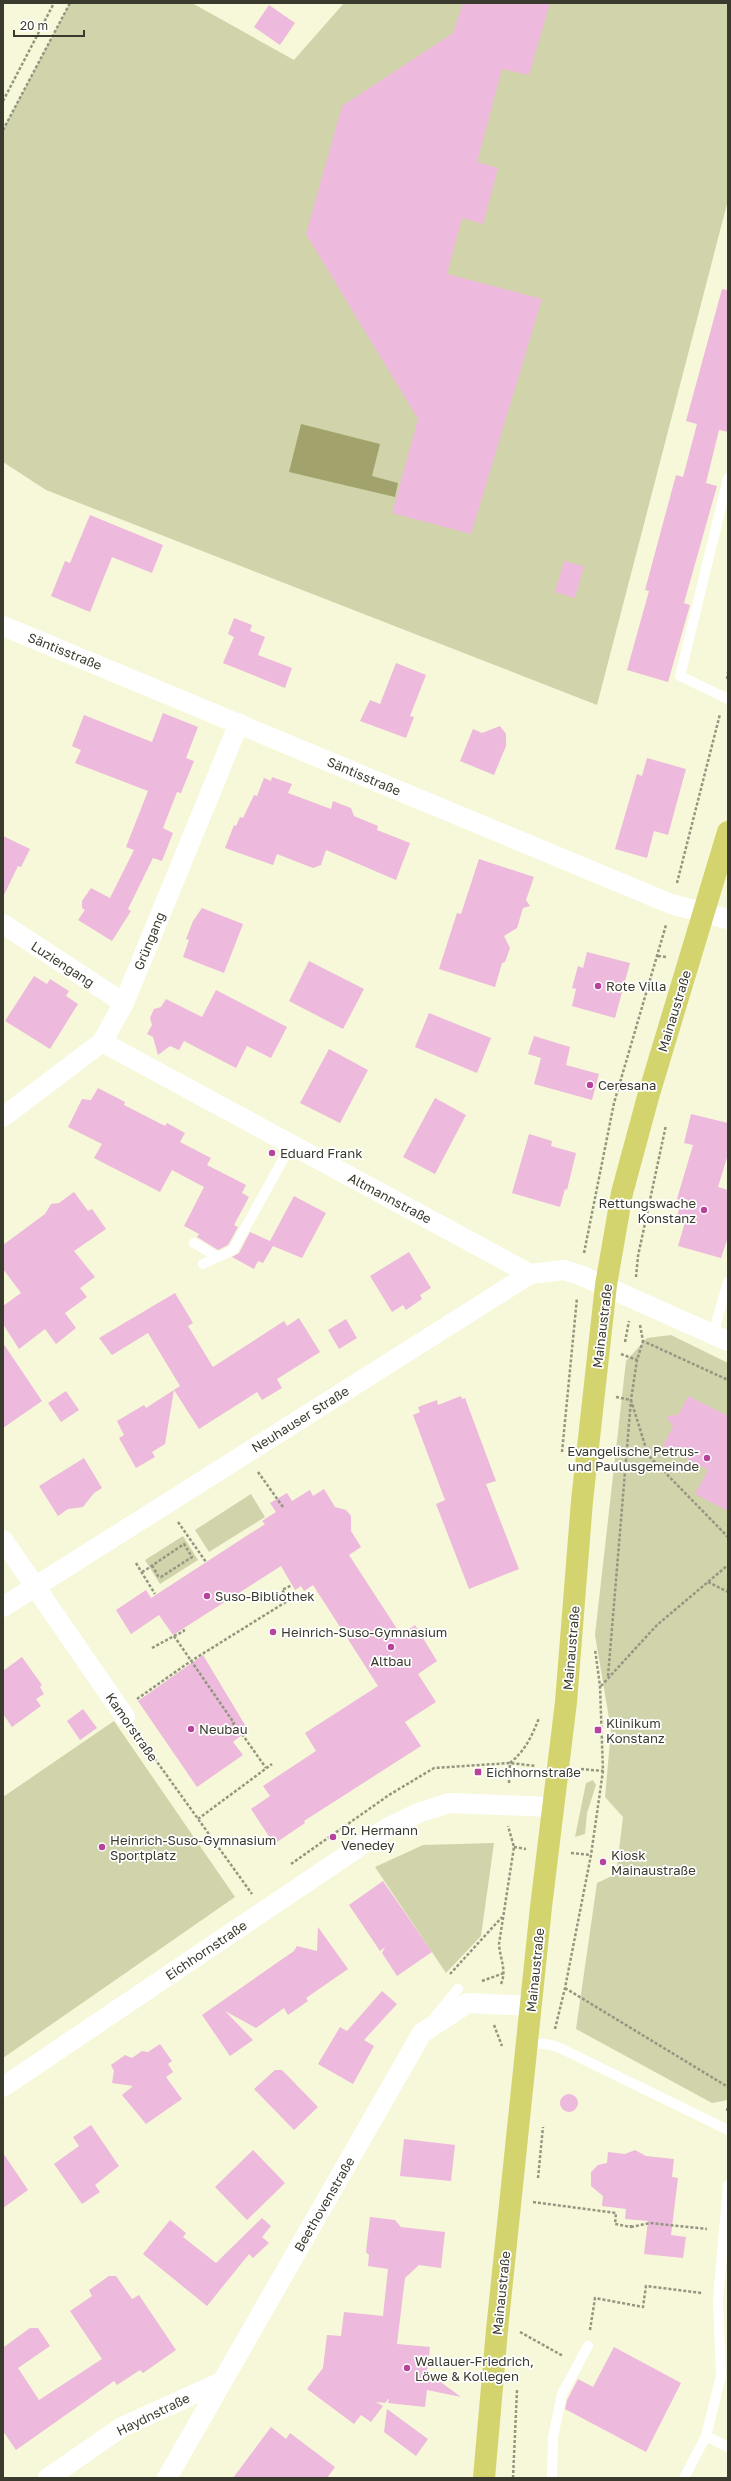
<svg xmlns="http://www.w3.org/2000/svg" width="731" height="2481" viewBox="0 0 731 2481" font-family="'Golos Text',sans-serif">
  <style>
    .green { fill: #d1d3aa }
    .water { fill: #a2a36c }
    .building { fill: #edb9dc }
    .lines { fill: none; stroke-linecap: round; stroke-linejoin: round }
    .path { stroke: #959681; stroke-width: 2.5; stroke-dasharray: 3 2; stroke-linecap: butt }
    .lane { stroke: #fff; stroke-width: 10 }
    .street { stroke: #fff; stroke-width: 20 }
    .primary { stroke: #d4d46e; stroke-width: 22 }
    .poi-dot { fill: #b8439c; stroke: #fff; stroke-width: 1.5 }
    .labels { text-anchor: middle; stroke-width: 3.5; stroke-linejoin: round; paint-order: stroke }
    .street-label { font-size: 13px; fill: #3a3a2e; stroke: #fff }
    .poi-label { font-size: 13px; fill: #3a3a2e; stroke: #fff; text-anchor: start }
  </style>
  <rect width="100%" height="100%" fill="#f6f8d9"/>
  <path class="green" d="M70,3H192L294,60L344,3H728V200L597,705L46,490L3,462V130Z
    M671,1335L728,1363V2100L712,2103L576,2029L597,1883L616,1874L623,1817L605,1797L611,1730L595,1635L626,1361L647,1338Z
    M251,1494L265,1517L209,1552L195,1530Z
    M183,1536L198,1560L160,1584L145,1560Z
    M114,1721L235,1897L3,2058V1797Z
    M593,1780L596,1785L587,1813L585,1834L575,1837L586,1783Z
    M494,1843L481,1936L446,1973L375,1867L423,1845Z"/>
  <path class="water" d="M301,424L380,444L372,476L398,483L395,497L289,472Z"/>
  <path class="building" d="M463,3H550L529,75L502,69L477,162L498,168L483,224L462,218L447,274L542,299L471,534L392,513L418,419L306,234L342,106L453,33Z
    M269,5L295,23L280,45L254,27Z
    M722,289L728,290V432L719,430L706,483L717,486L684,603L690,605L668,682L627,670L649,591L645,590L676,475L683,477L697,424L686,421Z
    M90,515L163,545L152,573L112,557L90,612L51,596L65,561L70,563Z
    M564,561L584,566L575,598L555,592Z
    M234,618L252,625L250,631L265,637L258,655L292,668L285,688L223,663L234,637L228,634Z
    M396,663L426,675L410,716L414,717L406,738L360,721L370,700L380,704Z
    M163,713L198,727L186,758L194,761L181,793L177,792L163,828L173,833L162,861L153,858L128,909L131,911L112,941L78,920L85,910L82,908V901L91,888L110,898L134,850L126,847L148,791L75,763L81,750L72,746L84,715L152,742Z
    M500,726L506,734V746L494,775L460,761L473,729L482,733Z
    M647,758L686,769L668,835L654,831L647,858L615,849L637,774L642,776Z
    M272,777L292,784L288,793L331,809L333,801L351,808L354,816L378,826L377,830L410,843L396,880L326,850L321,865L313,868L277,854L273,865L225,848L234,825L236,826L240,817L243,818L254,795L257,796L264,778L271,781Z
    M3,836L30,849L21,867L18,866L3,897Z
    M479,859L534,877L526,900L530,906L523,908L517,928L504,936L510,948L505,962L502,963L495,987L439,969L457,913L461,914Z
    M202,908L243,924L224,973L183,957L189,940L186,939L193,921Z
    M587,952L630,963L615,1018L572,1006L576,989L572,988L578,966L583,968Z
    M309,961L364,989L343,1029L289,1001Z
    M34,976L47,984L50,979L69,991L66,996L78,1004L50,1049L5,1021Z
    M216,990L287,1027L271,1058L247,1046L236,1068L184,1041L179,1050L170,1046L158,1055L153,1037L147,1034L152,1025L150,1018L154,1009L161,1007L166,999L202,1017Z
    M429,1013L491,1038L477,1073L415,1047Z
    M534,1036L570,1047L566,1065L599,1074L592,1100L534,1084L541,1058L528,1054Z
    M329,1049L368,1070L340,1123L300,1103Z
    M98,1088L125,1102L124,1105L165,1126L167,1123L185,1133L180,1142L211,1158L207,1165L246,1185L242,1193L249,1197L234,1225L238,1227L228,1245L218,1250L197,1237L199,1234L184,1226L204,1187L172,1170L160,1192L94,1158L102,1144L68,1127L82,1099L91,1100Z
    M435,1098L466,1115L435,1174L403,1157Z
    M691,1114L728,1123V1154L718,1187L728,1190V1237L721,1258L678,1246L686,1219L677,1216L681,1203L676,1202L693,1145L684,1143Z
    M529,1134L552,1141L551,1146L576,1153L567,1190L565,1189L560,1207L512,1193Z
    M74,1192L88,1211L92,1209L106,1229L74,1251L95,1277L80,1288L87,1297L65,1313L76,1328L56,1344L45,1329L19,1349L3,1324V1306L21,1293L3,1269V1245L45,1214L51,1204L59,1203Z
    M294,1196L326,1213L302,1258L273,1246L263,1263L258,1261L254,1269L232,1257L239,1253L250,1232L270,1241Z
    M409,1252L431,1288L420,1295L422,1299L406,1310L403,1305L392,1312L370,1276Z
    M175,1293L193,1323L188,1326L213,1367L284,1321L287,1326L299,1318L320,1352L277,1379L282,1388L262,1400L257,1392L199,1429L174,1390L165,1444L152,1452L155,1457L136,1468L119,1438L124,1435L117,1421L144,1405L146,1408L180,1386L148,1333L112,1355L99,1338Z
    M346,1319L357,1338L339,1349L328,1330Z
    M3,1343L42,1401L3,1428Z
    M66,1391L79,1410L61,1422L48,1403Z
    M461,1396L462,1399L465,1398L496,1481L486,1484L519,1569L469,1589L436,1504L445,1500L413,1415L420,1412L418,1407L437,1400L438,1405Z
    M688,1396L728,1416V1511L695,1494L708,1470L663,1446L673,1426L666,1417L679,1414Z
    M84,1458L102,1488L94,1493L83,1507L68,1509L58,1516L39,1486Z
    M324,1489L335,1507L346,1510L351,1516V1531L361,1547L349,1555L401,1635L415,1625L437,1661L418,1674L436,1702L405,1722L421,1746L304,1821L305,1823L274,1844L251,1809L270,1796L263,1786L316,1751L305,1733L378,1686L313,1585L304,1591L301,1586L295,1590L281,1566L173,1635L159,1615L131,1634L116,1610L146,1590L151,1598L265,1524L262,1521L276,1512L270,1503L287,1493L292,1501L310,1490L313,1496Z
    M203,1655L248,1730L233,1742L243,1755L197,1787L138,1701Z
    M22,1657L42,1685L40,1687L44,1694L36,1699L41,1706L12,1727L3,1714V1671Z
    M83,1709L97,1728L80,1740L67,1721Z
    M383,1881L432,1952L397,1976L382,1953L385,1947L380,1951L349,1905Z
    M318,1927L348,1969L306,1998L308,2001L288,2015L284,2008L256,2028L225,2011L253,2040L230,2056L202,2015L294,1951L297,1946L317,1951Z
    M382,1991L397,2004L364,2040L374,2046L353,2084L318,2064L340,2027L347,2031Z
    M160,2044L172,2061L168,2064L173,2072L166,2077L182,2099L146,2124L122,2095L133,2086L112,2083L114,2071L111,2065L125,2055L132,2058L142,2051L148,2052Z
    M275,2070H282L318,2107L294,2130L254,2089Z
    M560 2103a9 9 0 1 1 18 0a9 9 0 1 1-18 0Z
    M91,2125L119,2166L95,2185L100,2192L82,2204L54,2164L79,2146L73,2137Z
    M404,2139L455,2145L451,2181L400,2176Z
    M253,2150L285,2183L247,2220L215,2187Z
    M635,2150L646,2156L674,2159L672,2177L678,2178L671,2235L686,2237L683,2258L644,2254L648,2221L625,2219L626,2209L602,2206L603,2196L591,2186V2172L598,2165L607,2163L608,2152L625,2154Z
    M3,2153L28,2190L3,2208Z
    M370,2217L395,2220L401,2227L445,2232L441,2268L419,2265L405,2278L397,2344L430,2347L427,2372L461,2397L427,2390L425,2407L388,2403L389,2398L385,2403L376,2402L383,2406L371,2422L361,2415L354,2424L307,2389L323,2368L327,2335L341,2336L344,2312L383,2316L388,2269L368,2266L369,2255L366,2252Z
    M262,2218L271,2226L262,2237L269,2243L253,2258L249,2254L207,2306L143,2254L170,2220L186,2233L183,2237L216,2263Z
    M109,2276H116L132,2299L139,2295L176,2350L143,2373L140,2370L117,2385L114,2381L16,2450L3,2431V2345L4,2347L30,2328H38L50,2346L18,2368L39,2400L102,2359L70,2311L92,2296L89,2290Z
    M614,2347L681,2383L646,2452L565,2409L567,2400L578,2379L593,2387Z
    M387,2409L428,2439L416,2456L384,2432Z
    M271,2427L286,2439L290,2433L335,2467L327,2478H233Z"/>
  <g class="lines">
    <path class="path" d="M3,101L54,3
      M3,130L70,3
      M727,679L728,672
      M677,883L720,714
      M658,956L667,957
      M584,1253L614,1103L666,925
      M636,1277L638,1256L666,1125
      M640,1325L643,1341L728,1380
      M625,1342L629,1321
      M621,1354L637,1360
      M616,1397L631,1400L648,1455L728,1537
      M562,1452L577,1298
      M258,1472L283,1507
      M178,1522L206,1562
      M136,1563L155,1594
      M142,1572L147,1569L184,1544L192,1557L161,1577L158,1576L152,1565
      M708,1582L728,1592
      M174,1636L184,1631L183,1629
      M152,1648L174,1636L234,1723L226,1731
      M608,1676L631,1400L637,1360L643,1341
      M601,1686L657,1625L728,1565
      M137,1699L191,1661L289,1600L282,1590L292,1585
      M137,1734L252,1894
      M242,1734L266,1768
      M581,1769L603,1771
      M509,1783L510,1763C525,1751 532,1736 539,1718
      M198,1819L272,1764
      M514,1847L526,1849
      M571,1853L591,1855
      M291,1864L389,1795L434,1768L510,1763L536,1766
      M450,1974L502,1917
      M482,1981L504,1973
      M501,1984C507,1970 500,1959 499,1944L514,1847L508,1826
      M565,1988L728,2087
      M494,2025L502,2046
      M555,2029L565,1988L591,1855L603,1771L600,1686L595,1649
      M727,2111L728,2105
      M538,2178L543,2127
      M533,2202L616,2213L615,2224L631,2227V2223
      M631,2227L650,2223L707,2229
      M590,2330L595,2298L643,2307L646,2286L702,2293
      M520,2332L563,2356
      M513,2478L517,2390"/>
    <path class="lane" d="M728,478L680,676L728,699
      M194,1243L218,1257
      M203,1264L233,1250L291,1145
      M713,1334L728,1282
      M435,2017L458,1989
      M528,2042L551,2045L560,2048L728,2130
      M706,2436L728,2447
      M552,2478L553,2437L562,2394L588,2346
      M684,2478L706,2436L721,2376L718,2300L728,2185"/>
    <path class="street" d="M3,626L671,904L728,919
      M3,924L124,1003
      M102,1042L530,1274
      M3,1117L102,1042L124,1003L239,723
      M3,1540L125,1717
      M3,1607L530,1274L564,1270L580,1275L728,1341
      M3,2087L387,1828L418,1813L449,1803L552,1807
      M48,2478L122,2427L221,2382
      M167,2478L422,2033L468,2003L532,2006"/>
    <path class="primary" d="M484,2478L497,2330L541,1907L566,1702L582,1501L606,1285L622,1193L648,1097L728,832"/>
  </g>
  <g class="poi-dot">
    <circle cx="598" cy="986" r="4"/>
    <circle cx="590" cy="1085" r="4"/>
    <circle cx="272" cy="1153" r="4"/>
    <circle cx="704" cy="1210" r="4"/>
    <circle cx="707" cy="1458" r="4"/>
    <circle cx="207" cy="1596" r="4"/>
    <circle cx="273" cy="1632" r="4"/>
    <circle cx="391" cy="1647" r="4"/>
    <circle cx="191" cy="1729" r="4"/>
    <rect x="594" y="1726" width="8" height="8" rx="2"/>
    <rect x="474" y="1768" width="8" height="8" rx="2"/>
    <circle cx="333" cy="1837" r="4"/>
    <circle cx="102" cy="1847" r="4"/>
    <circle cx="603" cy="1862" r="4"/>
    <circle cx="407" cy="2368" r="4"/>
  </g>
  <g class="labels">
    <g class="street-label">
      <text transform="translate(65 651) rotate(22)" y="5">Säntisstraße</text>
      <text transform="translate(364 776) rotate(23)" y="5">Säntisstraße</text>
      <text transform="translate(149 941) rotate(-68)" y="5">Grüngang</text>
      <text transform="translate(63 964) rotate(33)" y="5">Luziengang</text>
      <text transform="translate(674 1011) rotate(-73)" y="5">Mainaustraße</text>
      <text transform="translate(390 1198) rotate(28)" y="5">Altmannstraße</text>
      <text transform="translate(602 1326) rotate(-83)" y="5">Mainaustraße</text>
      <text transform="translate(300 1419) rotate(-32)" y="5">Neuhauser Straße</text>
      <text transform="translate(571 1648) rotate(-85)" y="5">Mainaustraße</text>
      <text transform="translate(132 1727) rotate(55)" y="5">Kamorstraße</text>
      <text transform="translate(206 1950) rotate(-34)" y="5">Eichhornstraße</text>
      <text transform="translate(535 1970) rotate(-84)" y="5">Mainaustraße</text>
      <text transform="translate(324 2204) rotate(-60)" y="5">Beethovenstraße</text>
      <text transform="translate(501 2293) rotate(-84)" y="5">Mainaustraße</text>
      <text transform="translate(153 2414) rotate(-26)" y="5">Haydnstraße</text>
    </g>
    <g class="poi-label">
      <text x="606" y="991">Rote Villa</text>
      <text x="598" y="1090">Ceresana</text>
      <text x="280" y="1158">Eduard Frank</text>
      <text x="696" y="1208" text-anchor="end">Rettungswache<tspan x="696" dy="15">Konstanz</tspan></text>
      <text x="699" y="1456" text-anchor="end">Evangelische Petrus-<tspan x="699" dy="15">und Paulusgemeinde</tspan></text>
      <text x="215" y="1601">Suso-Bibliothek</text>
      <text x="281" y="1637">Heinrich-Suso-Gymnasium</text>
      <text x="391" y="1666" text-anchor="middle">Altbau</text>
      <text x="606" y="1728">Klinikum<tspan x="606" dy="15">Konstanz</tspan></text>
      <text x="199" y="1734">Neubau</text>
      <text x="486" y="1777">Eichhornstraße</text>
      <text x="341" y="1835">Dr. Hermann<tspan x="341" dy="15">Venedey</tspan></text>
      <text x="110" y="1845">Heinrich-Suso-Gymnasium<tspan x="110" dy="15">Sportplatz</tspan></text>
      <text x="611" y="1860">Kiosk<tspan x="611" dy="15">Mainaustraße</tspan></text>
      <text x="415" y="2366">Wallauer-Friedrich,<tspan x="415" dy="15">Löwe &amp; Kollegen</tspan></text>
    </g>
  </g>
  <rect width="731" height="2481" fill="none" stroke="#3a3a2e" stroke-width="8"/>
  <path d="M14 30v6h70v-6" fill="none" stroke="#3a3a2e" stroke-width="2"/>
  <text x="20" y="30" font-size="12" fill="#3a3a2e" stroke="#ffffff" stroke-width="3" paint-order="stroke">20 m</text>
</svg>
